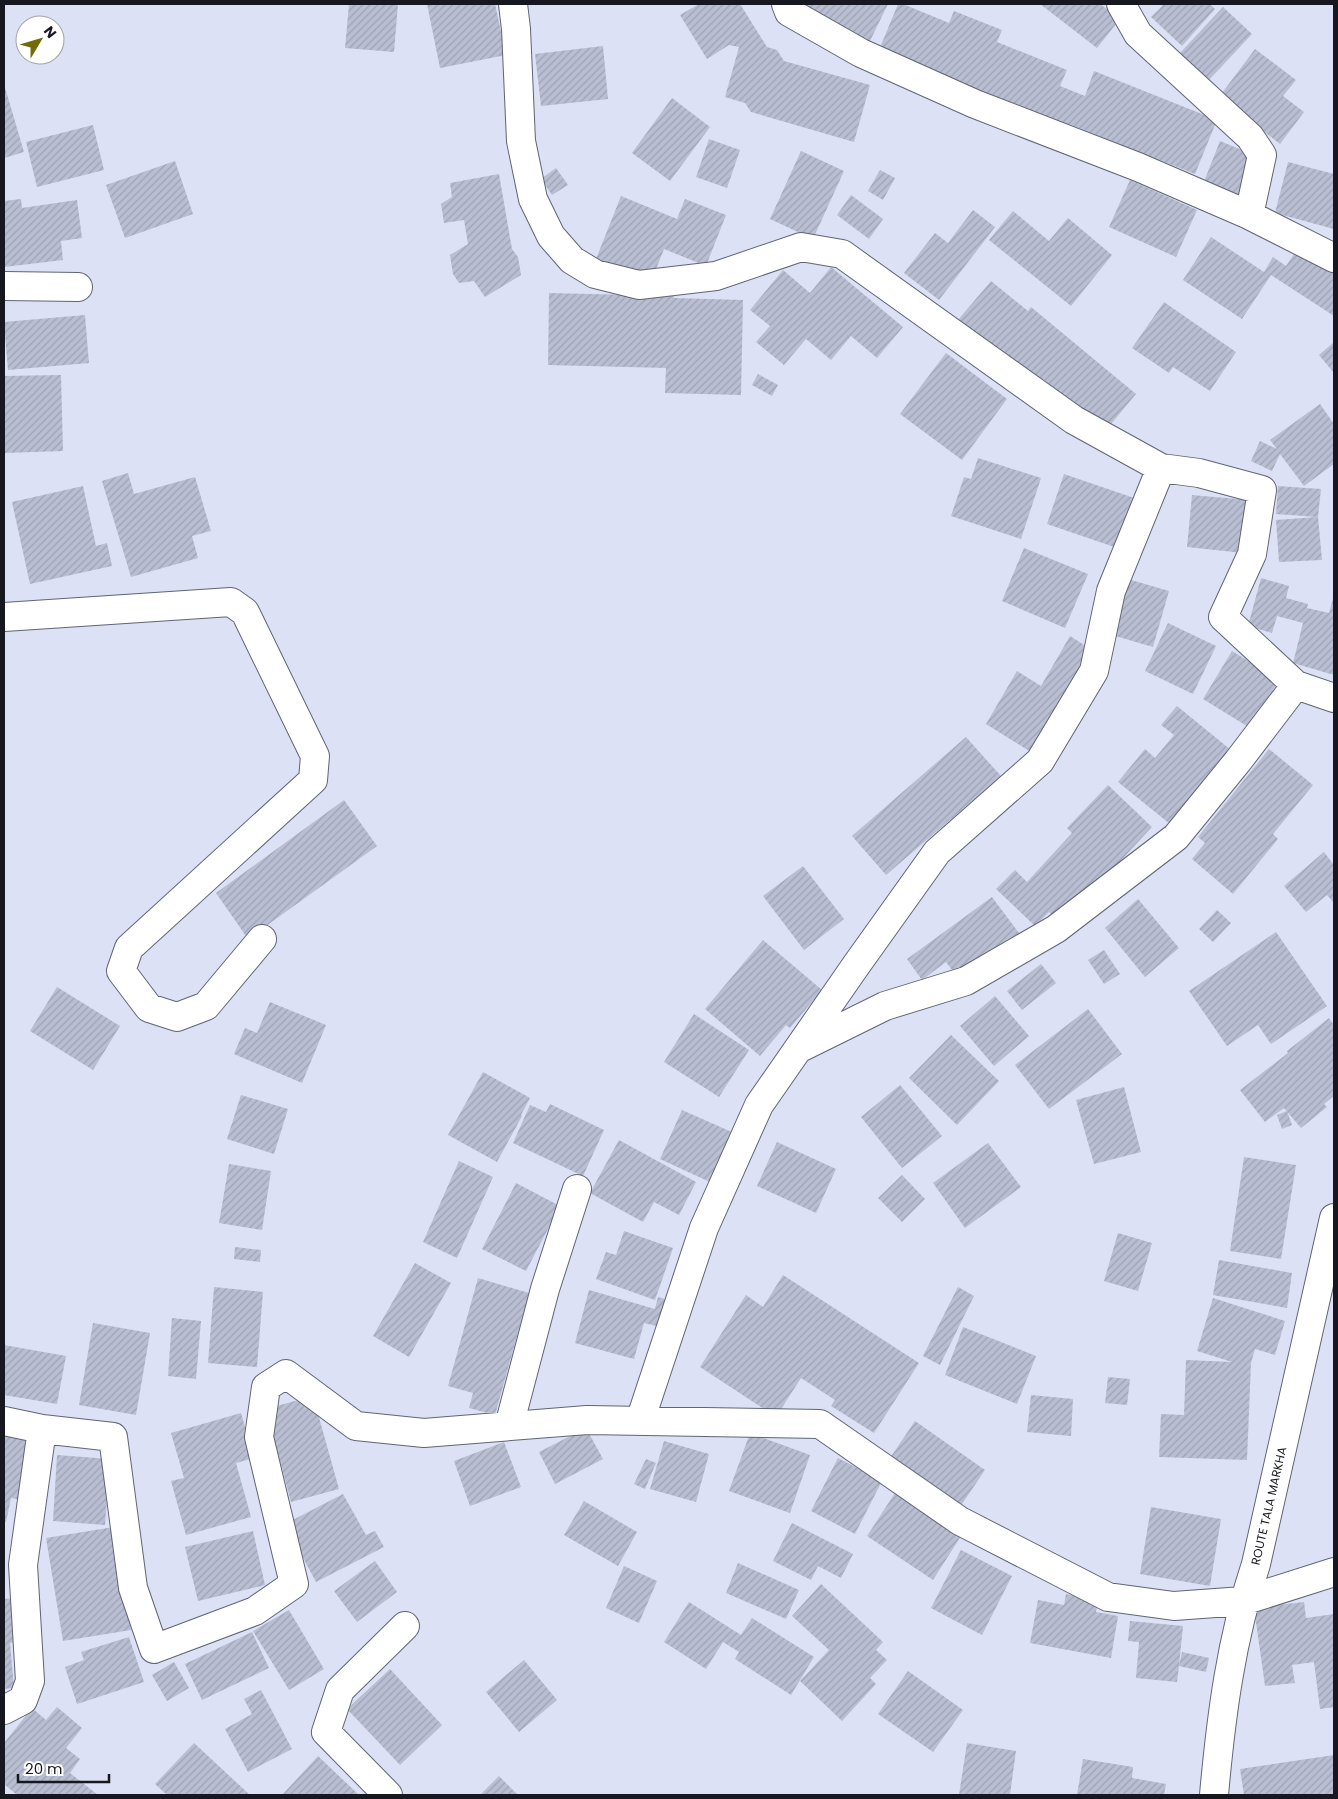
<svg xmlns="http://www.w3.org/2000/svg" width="1338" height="1799" viewBox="0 0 1338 1799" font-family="Poppins,sans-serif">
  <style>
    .building { fill: url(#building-hatch) }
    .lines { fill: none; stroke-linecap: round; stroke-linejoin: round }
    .minor-casing { stroke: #606476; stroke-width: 30 }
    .minor { stroke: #fff; stroke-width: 28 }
    .labels { text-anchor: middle; stroke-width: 4; stroke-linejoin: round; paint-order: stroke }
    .street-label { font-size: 12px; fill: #17181f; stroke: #fff }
  </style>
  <defs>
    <pattern id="building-hatch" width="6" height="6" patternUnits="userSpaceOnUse" patternTransform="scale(1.25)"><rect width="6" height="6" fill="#b9bed2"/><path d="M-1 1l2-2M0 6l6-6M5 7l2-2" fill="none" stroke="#9ea3b4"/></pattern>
  </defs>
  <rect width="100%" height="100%" fill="#dce1f6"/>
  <path class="building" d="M349,4H398L394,52L345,48Z
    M427,4H495L506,55L440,68Z
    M699,4H740L767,47L777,50L784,61L870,85L854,142L751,112L745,103L725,97L739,47L729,45L707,59L680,15Z
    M809,4H888L870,41L806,10Z
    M898,4H903L949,23L954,11L1002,30L997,42L1067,70L1060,86L1085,96L1094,71L1217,120L1195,174L1069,124L1067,131L877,55Z
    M1040,4H1100L1120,19L1097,48Z
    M1164,4H1210L1215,9L1182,46L1151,17Z
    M1223,7L1252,34L1209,80L1180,53Z
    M603,46L608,99L541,106L535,54Z
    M1255,49L1296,80L1283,96L1304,112L1280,144L1219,97Z
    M4,84L24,152L4,158Z
    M672,98L710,127L670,181L632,153Z
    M93,125L104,170L37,187L26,142Z
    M709,139L740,150L727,188L696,177Z
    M1220,141L1256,156L1239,199L1203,184Z
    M801,151L844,171L813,239L770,219Z
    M175,161L193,214L125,238L106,185Z
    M1288,162L1334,174V229L1275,213Z
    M556,168L568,185L552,195L541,179Z
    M880,170L895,178L883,200L868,191Z
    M499,174L512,249L518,257L521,275L485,297L474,281L459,283L453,274L450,255L468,244L464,220L444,223L441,204L452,197L450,183Z
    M1130,180L1197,210L1176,257L1109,227Z
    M851,195L883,219L869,239L837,215Z
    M621,196L677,219L685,199L726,215L706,266L664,249L651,282L596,259Z
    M21,199L22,208L77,200L82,238L61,241L63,260L4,267V201Z
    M973,210L995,227L939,300L904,273L935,233L948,243Z
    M1013,211L1049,241L1068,218L1112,255L1071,306L989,240Z
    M1211,237L1264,272L1273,257L1286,266L1298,248L1334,272V316L1271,275L1242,319L1183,280Z
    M831,267L903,327L877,358L851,336L831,360L806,339L784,365L756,342L770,326L750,310L783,270L810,293Z
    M991,281L1028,311L1031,307L1136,394L1106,430L1043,379L1040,382L998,347L995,350L958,320Z
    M549,293L674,296V298L743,300L741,395L665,393L666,368L548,365Z
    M1164,302L1236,352L1210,391L1173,367L1169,373L1132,348Z
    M85,315L89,363L8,370L4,322Z
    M1334,342V373L1319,355Z
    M946,353L1007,399L962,460L900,414Z
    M758,374L778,385L772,396L752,385Z
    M61,375L63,451L5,453L4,376Z
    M1320,404L1334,424V464L1304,486L1280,454L1272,471L1251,461L1260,441L1277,449L1270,440Z
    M978,458L1041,478L1021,539L951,516L964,477L971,479Z
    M128,473L134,494L195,477L211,531L192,536L198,558L131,577L102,481Z
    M1064,474L1140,500L1123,550L1047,524Z
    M83,486L96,546L107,543L112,566L30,584L12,502Z
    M1278,486L1321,489L1318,517L1322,560L1279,562L1276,520L1317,517L1276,514Z
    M1192,495L1248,500L1243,553L1187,547Z
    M1024,548L1088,574L1065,628L1002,601Z
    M1121,577L1169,591L1153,647L1105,633Z
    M1261,578L1289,586L1286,598L1308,604L1307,608L1329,613L1334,595V675L1293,663L1303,623L1277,616L1272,633L1248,626Z
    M1168,623L1216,646L1193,694L1145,671Z
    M1070,636L1092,650L1031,752L986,724L1017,671L1041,686Z
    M1232,651L1279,680L1250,728L1203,699Z
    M1177,706L1231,750L1170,824L1118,782L1145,749L1155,758L1174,735L1161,725Z
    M966,737L1001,776L886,875L852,836Z
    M1269,749L1313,785L1273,834L1278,839L1233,894L1192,859L1205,843L1198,837Z
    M1108,785L1152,827L1062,924L1049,912L1035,926L996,889L1015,870L1027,882L1072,833L1067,828Z
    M344,800L377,846L248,939L216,893Z
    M1324,852L1334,865V903L1327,895L1306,912L1284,886Z
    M803,866L844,919L804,950L763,896Z
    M992,897L1022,937L961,982L946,962L922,980L907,959Z
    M1138,899L1179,948L1145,977L1105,928Z
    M1217,910L1231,923L1213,942L1199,929Z
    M1276,932L1327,1006L1271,1044L1258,1025L1227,1046L1189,991Z
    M763,940L822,990L790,1028L786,1025L760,1056L705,1009Z
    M1104,950L1120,974L1104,984L1088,960Z
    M1041,964L1056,983L1022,1010L1007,991Z
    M57,987L120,1026L93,1070L30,1031Z
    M995,996L1029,1036L994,1066L960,1026Z
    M270,1002L326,1025L302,1083L234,1054L245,1028L257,1033Z
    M1088,1009L1122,1054L1049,1109L1015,1065Z
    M694,1014L749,1050L719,1097L664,1062Z
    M1329,1018L1334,1025V1096L1324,1104L1327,1107L1301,1128L1284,1108L1265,1122L1240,1090L1288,1053L1287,1051Z
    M951,1035L999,1081L957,1125L909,1078Z
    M483,1072L530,1098L521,1115L522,1116L497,1162L448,1135Z
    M900,1085L942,1136L902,1168L861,1117Z
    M1124,1087L1141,1152L1094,1164L1076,1100Z
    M241,1095L288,1109L274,1154L227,1139Z
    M550,1104L604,1130L583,1176L513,1143L530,1105L546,1112Z
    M682,1110L734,1133L712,1183L660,1159Z
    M1287,1111L1292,1125L1282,1129L1277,1115Z
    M619,1140L696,1182L679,1215L654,1202L643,1222L590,1193Z
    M777,1142L836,1169L816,1213L757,1186Z
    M988,1143L1021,1187L965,1228L933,1183Z
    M1244,1157L1296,1165L1281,1259L1230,1251Z
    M459,1161L493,1177L457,1258L423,1242Z
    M229,1164L271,1171L262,1230L219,1223Z
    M902,1175L925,1199L902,1222L878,1198Z
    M516,1183L560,1206L526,1271L482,1249Z
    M624,1231L673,1248L655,1300L596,1279L606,1252L616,1255Z
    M1118,1233L1152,1243L1138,1291L1104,1281Z
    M235,1247L261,1250L260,1262L234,1259Z
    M1219,1260L1292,1273L1287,1308L1213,1295Z
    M415,1263L451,1283L409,1357L373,1336Z
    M783,1275L919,1363L874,1433L831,1406L835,1400L801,1378L776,1417L700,1367L746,1295L763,1307Z
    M478,1278L529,1293L495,1415L469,1408L473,1393L448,1386Z
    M214,1287L263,1292L257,1367L208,1363Z
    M958,1287L974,1296L940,1365L923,1356Z
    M589,1290L655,1309L658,1297L672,1301L665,1328L644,1323L634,1359L575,1343Z
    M1213,1298L1285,1321L1275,1355L1255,1349L1251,1363L1247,1460L1159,1457L1161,1414L1184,1415L1186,1360L1232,1362L1197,1351Z
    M172,1318L201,1321L196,1379L168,1376Z
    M93,1323L150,1333L136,1415L79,1405Z
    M963,1327L1036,1356L1017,1404L945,1375Z
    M4,1345L66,1356L57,1404L4,1395Z
    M1108,1377L1130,1379L1127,1405L1105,1403Z
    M1031,1395L1073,1399L1071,1436L1027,1432Z
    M313,1396L339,1489L291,1502L266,1409Z
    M241,1413L254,1458L236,1463L251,1517L186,1535L171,1481L184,1478L171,1433Z
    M915,1421L985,1470L960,1507L890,1458Z
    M586,1428L603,1459L555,1484L539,1452Z
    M4,1429L34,1435L22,1500L11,1498L6,1522L4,1521Z
    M750,1433L810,1455L790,1513L729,1491Z
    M664,1441L709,1454L696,1502L650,1489Z
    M504,1442L521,1487L470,1506L454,1461Z
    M57,1455L110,1459L105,1525L53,1521Z
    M838,1458L882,1481L855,1534L811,1511Z
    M646,1459L656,1463L645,1489L634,1484Z
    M895,1493L961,1536L933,1580L867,1536Z
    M343,1494L366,1535L375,1531L384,1547L316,1582L285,1524Z
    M584,1501L637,1532L618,1566L564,1535Z
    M1151,1507L1221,1519L1210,1586L1140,1574Z
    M792,1523L853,1554L841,1578L818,1566L811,1580L773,1561Z
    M114,1527L131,1630L63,1641L46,1538Z
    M253,1531L265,1585L198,1601L185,1547Z
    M961,1550L1012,1576L982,1635L931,1608Z
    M375,1561L397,1592L357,1622L334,1591Z
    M738,1563L799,1590L786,1619L726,1593Z
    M624,1566L657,1581L639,1623L606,1608Z
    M821,1584L883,1642L876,1650L887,1660L870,1678L876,1684L842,1721L800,1681L829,1650L792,1616Z
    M1066,1594L1098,1601L1096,1612L1118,1616L1111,1658L1030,1643L1038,1600L1064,1605Z
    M16,1598L20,1642L10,1643L14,1688L4,1689V1599Z
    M689,1602L741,1635L752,1618L814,1657L791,1695L735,1659L739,1652L723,1642L706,1669L664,1642Z
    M1304,1602L1306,1618L1334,1614V1707L1320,1709L1314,1662L1292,1665L1295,1683L1265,1686L1254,1608Z
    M289,1610L324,1669L289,1690L253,1631Z
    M1130,1621L1183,1626L1179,1666L1182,1652L1209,1658L1206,1672L1179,1666L1177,1682L1136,1678L1139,1642L1128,1641Z
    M252,1632L269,1668L202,1700L185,1664Z
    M129,1637L144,1682L77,1704L65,1667L84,1660L81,1652Z
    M524,1660L557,1700L519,1732L486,1692Z
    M174,1662L189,1688L167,1701L152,1675Z
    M390,1669L442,1725L400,1765L347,1709Z
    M908,1671L963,1710L933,1752L878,1714Z
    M261,1690L292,1749L248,1772L225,1729L252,1714L244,1699Z
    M57,1707L82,1728L66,1748L80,1759L70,1773L98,1795H17L4,1784V1743L32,1708L46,1720Z
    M194,1743L250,1795H167L155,1784Z
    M967,1743L1016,1751L1010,1795H959Z
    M1334,1755V1795H1244L1240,1769Z
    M318,1756L359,1795H285L283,1794Z
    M1083,1759L1133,1767L1132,1778L1166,1784L1164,1795H1077Z
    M499,1776L518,1795H480Z"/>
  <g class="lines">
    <defs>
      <path id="minor" d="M513,4L516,29L521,141L533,199L551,236L572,260L595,274L639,285L716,276L801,247L842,254L1074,420L1161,468L1111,591L1094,671L1040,761L937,852L857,964L759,1105L704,1228L640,1421
        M786,4L789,12L861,53L975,104L1138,167L1249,215L1334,258
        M1121,4L1138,34L1250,137L1262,155L1249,215
        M4,286L78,287
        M1161,468L1199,473L1262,490L1252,554L1223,617L1296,685
        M4,617L231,602L245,612L315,756L313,780L129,948L121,971L149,1008L177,1017L206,1006L262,939
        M800,1048L885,1006L966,981L1056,929L1176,837L1238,761L1296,685L1334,698
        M4,1421L42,1429
        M509,1426L545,1289L577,1189
        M4,1710L23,1700L30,1681L23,1565L42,1429L113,1437L133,1588L154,1649L255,1611L294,1584L259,1437L266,1387L286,1374L356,1426L424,1433L587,1420L820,1424L960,1521L1108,1597L1174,1606L1243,1601L1334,1572
        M388,1795L326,1732L340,1690L405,1626
        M1214,1795C1221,1717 1231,1639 1256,1564L1334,1218"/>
    </defs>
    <use href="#minor" class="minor-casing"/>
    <use href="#minor" class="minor"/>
  </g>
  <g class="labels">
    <g class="street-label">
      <text transform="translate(1269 1506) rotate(-77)" y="4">ROUTE TALA MARKHA</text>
    </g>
  </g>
  <rect width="1338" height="1799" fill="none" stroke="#17181f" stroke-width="10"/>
  <g transform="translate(40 40) rotate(52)"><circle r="24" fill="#ffffff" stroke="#a2a3a5"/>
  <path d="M0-4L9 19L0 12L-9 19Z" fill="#716b07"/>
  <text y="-8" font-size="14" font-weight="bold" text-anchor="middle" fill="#17181f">N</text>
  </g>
  <path d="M18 1774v8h91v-8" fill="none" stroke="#17181f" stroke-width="2.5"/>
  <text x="25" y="1774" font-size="15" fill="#17181f" stroke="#ffffff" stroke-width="4" paint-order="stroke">20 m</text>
</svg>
